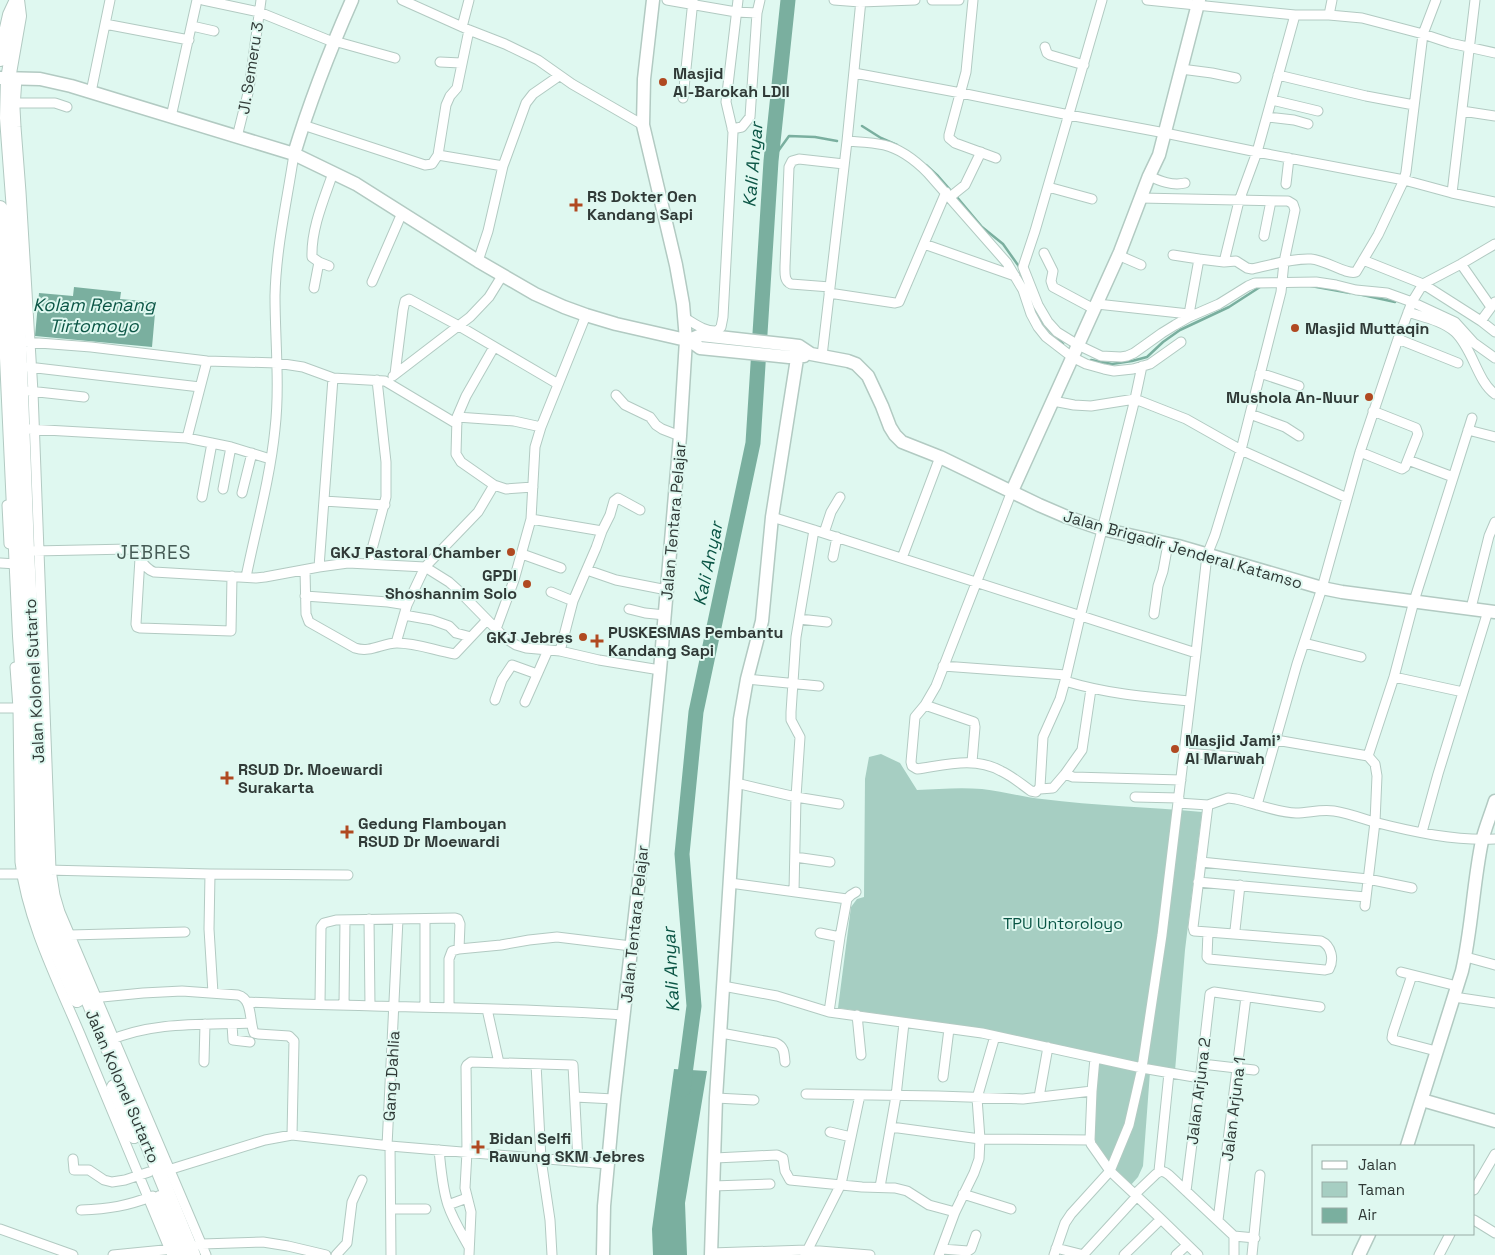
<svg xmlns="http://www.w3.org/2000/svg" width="1495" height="1255" viewBox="0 0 1495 1255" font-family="'Space Grotesk',sans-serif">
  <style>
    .green { fill: #a6cec2 }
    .water { fill: #7aaf9f }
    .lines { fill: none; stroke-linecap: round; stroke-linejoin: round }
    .stream { stroke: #7aaf9f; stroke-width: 2.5 }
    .river { stroke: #7aaf9f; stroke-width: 15 }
    .street-casing { stroke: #b2cac2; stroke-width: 11 }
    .secondary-casing { stroke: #b2cac2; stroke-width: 15 }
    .primary-casing { stroke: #b2cac2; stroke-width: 16 }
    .street { stroke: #fff; stroke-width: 9 }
    .secondary { stroke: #fff; stroke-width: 12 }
    .primary { stroke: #fff; stroke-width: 14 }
    .poi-dot { fill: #b04921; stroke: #dff8f0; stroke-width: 2 }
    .labels { text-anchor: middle; stroke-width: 4; stroke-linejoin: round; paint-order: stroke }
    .street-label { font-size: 16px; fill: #303a37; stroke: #dff8f0 }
    .poi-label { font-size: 16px; font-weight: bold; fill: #303a37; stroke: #dff8f0; text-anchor: start }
    .park-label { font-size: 16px; fill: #095444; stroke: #dff8f0 }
    .water-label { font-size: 18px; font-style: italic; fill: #0b5545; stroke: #dff8f0 }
    .quarter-label { font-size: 19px; letter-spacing: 1px; fill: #465b55; stroke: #dff8f0 }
  </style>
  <rect width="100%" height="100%" fill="#dff8f0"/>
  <path class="green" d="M881,754L900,763L917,790C938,789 960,787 982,789C1002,791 1022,797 1042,799C1095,806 1149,807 1202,812L1185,950L1175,1071L963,1026L838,1008L851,907L857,899L864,897L865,779L869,757Z
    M1096,1061L1150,1072L1143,1166L1138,1177L1130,1186L1116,1173L1092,1141Z"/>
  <path class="water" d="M74,287L121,292L120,299L156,302L152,347L35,336L39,293L73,296Z
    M674,1069L707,1071L685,1203L687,1255H653L652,1229Z"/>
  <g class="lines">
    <path class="stream" d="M862,126L881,138L897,145
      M771,161L789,136L815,137L837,141
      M926,165L938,176L952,192
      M956,196L982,227L1003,244L1020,268
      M1311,286L1350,293
      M1358,294L1395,302
      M1030,297C1038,319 1046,328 1063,344
      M1091,360L1112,364L1132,361L1147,357L1163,342L1180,330L1229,307L1260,287"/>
    <path class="river" d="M683,1089L694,1006L682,854L696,712L753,443L771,161L788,0"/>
    <defs>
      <path id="street" d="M203,0L259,12L333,42
        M402,0L469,30L505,44L538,60L572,84L643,125
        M667,0L736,12L757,13
        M834,0L860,2L915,0
        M932,0H959
        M973,0L966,72L949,135V138L955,143L996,158
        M1102,0L1035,231L1023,267L1038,305L1048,322L1057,332L1078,345L1101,356L1121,357L1127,356L1134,353L1162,333L1175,325L1189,317L1219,304L1248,286L1255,283L1316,282L1336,285L1356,290L1387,293L1412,302L1455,322L1474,343L1495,358
        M1147,0L1295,15H1329L1362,18L1423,34L1450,43L1495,53
        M1329,15L1332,0
        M105,24L189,40
        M192,26L214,31
        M462,27L469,0
        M334,41L395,58
        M1045,47L1047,53L1050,55L1084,65
        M440,62L461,63
        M1181,69L1212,73L1236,78
        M854,73L961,93L1069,115L1165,133L1257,152L1404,180L1452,193L1495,202
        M1278,75L1366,96L1414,105
        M17,78L15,108L16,127L21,192L33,392L51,870L55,895L60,912L206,1255
        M91,92L110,0
        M683,98L693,0
        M1272,100L1318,111
        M10,103H55L67,107
        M1462,111L1495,116
        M171,117L197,0
        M1267,117L1294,120L1308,124
        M303,125L425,165L432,164L438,155L446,105L450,96L457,88L469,30
        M732,129L742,127L750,117L757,13L760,0
        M237,137L249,89L261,0
        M847,141C859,142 872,142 884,145C901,149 916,161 928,173L1007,263L1023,290L1031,314L1038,327L1046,337L1072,357L1086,364L1104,369L1114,371L1133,369L1150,364L1181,342
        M438,155L503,166
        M1149,176C1160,181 1172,186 1185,183
        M1286,184L1289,158
        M1048,187L1092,199
        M1452,193L1475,0
        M950,197L965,185L981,152
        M1264,236L1271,201
        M924,244L1015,276
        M1044,253L1053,271L1051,281L1053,287L1094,309
        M1118,255L1141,265
        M1173,255L1199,259L1224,262L1236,261L1247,268L1252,269C1271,265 1292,258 1311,259C1326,260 1346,275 1356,272L1378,235L1404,180L1406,172L1423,34L1436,0
        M1363,260L1423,284L1481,321L1495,332
        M478,261L488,231L503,166L526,103L533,94L559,76
        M319,262L329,266
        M1224,262L1239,201L1257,152L1295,15
        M1461,264L1491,307
        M372,282L402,213
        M830,287L791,284C784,281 785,273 785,266L789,167L792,161L799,159L844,164
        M314,288L319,262L312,257C311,229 324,199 333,173
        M829,293L895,303L899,302L946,192
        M1097,304L1189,314V317
        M1408,312C1423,317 1443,321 1455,332C1473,349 1477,381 1495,394
        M1189,314L1199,259
        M685,318C695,324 705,332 717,331L721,327L723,317L733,132L726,102L738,0
        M1481,321L1495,302
        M1398,339L1458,363
        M26,342L91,347L207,361L277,363L303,367L333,378L385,381L457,424
        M494,347L466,396L457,417L456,454L461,462L494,485L506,489L533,487
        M822,356L847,141L861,0
        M28,367L200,387
        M1260,373L1299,386
        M395,374L403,310L405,301L409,299L459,326L558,384
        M393,376L470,317L489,297L502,276
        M29,391L84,397
        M616,395L625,405L650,417L656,425L662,429L680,436
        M1053,401L1074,405L1091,406L1135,399L1186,419L1241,450L1347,498
        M1250,414L1285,427L1299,436
        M457,417L514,421L541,427
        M28,429L187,438L231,447L267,458
        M1468,430L1495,437
        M187,438L207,361
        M1360,452L1402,469L1405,467L1418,434L1416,428L1373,411
        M1408,460L1453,477
        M223,489L231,447
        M1012,491L936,686L925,705L915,717L911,762L912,766L917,769C945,765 975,756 1001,771C1012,776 1021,784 1031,791L1036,792L1040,787L1043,737L1060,699L1065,681L1080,617L1135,399L1142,366
        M242,493L252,453
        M202,497L212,443
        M324,501L385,505
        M7,505L9,544
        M772,517L814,530L1196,653
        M531,519L602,531
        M824,533L831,512L840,497
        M34,551L130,549C141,555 142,568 154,572L256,578L265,577L319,567L348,563L425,567L449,582L459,591L505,638L516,645L526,648L560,651L599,660L660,670
        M522,554L561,568
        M833,557L837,537
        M140,558L136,624L137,627L140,628L231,631L232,576
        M902,558L940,457
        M0,563L17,564
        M368,564L386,497V462L377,380
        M319,567L333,378
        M305,570L306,614L309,622L355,648C371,653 382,643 397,643C417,643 436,651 455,654L487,620
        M587,570L616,580L667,590
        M246,577C256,528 270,479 275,429C280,385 275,340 275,296C276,248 287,201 294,154
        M551,592L573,601
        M305,596L388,602L407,605
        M1471,608L1489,536L1495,522
        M629,609L645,613L665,615
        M1154,614L1158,586L1163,571L1168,544
        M404,615L432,620L449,626L456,633L471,637
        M799,619L827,622
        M496,629L514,580L531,519L535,447L541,427L586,315
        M396,643L407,605L425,567L478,512L494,485
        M1304,643L1361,657
        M560,651L573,601L596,548L602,531L610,515L614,501L618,498L640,510
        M943,666L1066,675
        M15,667L18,708L20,862C27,920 57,980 80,1034C111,1107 141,1182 172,1255
        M1394,677L1463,692
        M747,679L819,686
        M1065,681C1107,694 1147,697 1190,701
        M495,700L502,680L512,665L537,674
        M525,702L548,650
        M925,705L974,722L975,727L972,762
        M0,708H22
        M1276,740L1368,756L1375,764L1377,776L1375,822L1365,906
        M1185,753L1236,757
        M1368,756L1394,677L1414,601L1472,418
        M1065,774L1082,750L1091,689
        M736,783L796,797L839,804
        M1040,789L1053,788L1065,774L1073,777L1181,780
        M1135,797L1179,798
        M1178,803L1208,805L1228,798L1236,799C1253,803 1279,813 1296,813C1309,813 1320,809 1334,811C1347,813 1361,818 1374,822C1413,832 1455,841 1495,839
        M1208,805L1193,927L1194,931L1208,932L1207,957L1209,959L1325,970L1329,969C1334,960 1332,946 1321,941L1208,932
        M1257,805L1297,664L1322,588L1360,452L1398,339L1412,302L1423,284L1461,264L1495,244
        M1422,832L1438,774L1488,611
        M795,857L830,862
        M1201,862L1368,879L1412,888
        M47,870L210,874L348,875
        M0,874H26
        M210,874L209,929L213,993
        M1198,882L1366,897
        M730,883L847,899
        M794,891L796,797L800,737L791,720V712L796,637L814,530
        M369,919L370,1006
        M1235,930L1240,885
        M820,933L840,937
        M65,938L70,935L185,932
        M459,949L501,945L529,940L557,937L631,946
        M1466,957L1495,965
        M1401,972L1457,986
        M1412,975L1393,1032L1392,1038L1394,1040L1436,1051
        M723,986L777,996L829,1012L982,1033L1142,1068L1200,1078
        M1454,997L1495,1003
        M92,998L143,993L182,991L238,995C253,999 249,1021 254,1033L258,1034L289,1036L294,1041L292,1135
        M247,1002C373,1008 498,1006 623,1015
        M320,1004L321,927L324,923L336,920L455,918L458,919L460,924L459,949L452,951L449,959V1007
        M344,1005L345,920
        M425,1007V919
        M487,1009L499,1063
        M829,1012L840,937L847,899L851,895L856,892
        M857,1015L861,1055
        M232,1024L233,1040L250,1042
        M721,1033L776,1043C785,1047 784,1054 785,1062
        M108,1041C153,1021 204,1025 251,1023
        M1095,1058L1092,1091L1090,1140L1091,1144L1110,1171L1161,1219L1198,1255
        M204,1062L205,1024
        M536,1064L541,1159L550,1220L552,1255
        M1202,1064L1254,1070
        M943,1077L949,1029
        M806,1094L938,1096L1023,1099L1092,1091
        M575,1097L614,1099
        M1039,1097L1048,1047
        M716,1098L754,1100
        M891,1127L980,1139L1090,1140
        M830,1132L851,1137
        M387,1146L398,919
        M390,1146L391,1255
        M439,1150C441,1168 442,1187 448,1205C453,1220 462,1234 469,1247
        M715,1158L777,1155L783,1158L785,1171L790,1180L862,1187L895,1188L907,1191L929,1205L955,1212
        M73,1159L74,1170H89L104,1180L112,1182L125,1180L149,1172
        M165,1171L265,1140L292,1135L390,1146L608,1164
        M1159,1171L1169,1073
        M713,1186L770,1184
        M880,1187L896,1096L904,1023
        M1474,1190L1495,1154
        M1186,1191L1202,1064L1210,994L1214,992L1320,1007
        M963,1194L1011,1209
        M1135,1194L1156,1174C1161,1170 1164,1171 1169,1175L1234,1236L1255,1238
        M448,1205L467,1198
        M391,1209H426
        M81,1210C109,1209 127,1206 153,1196
        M1218,1220L1246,997
        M1474,1220L1495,1233
        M0,1229L73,1255
        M198,1245L202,1244L263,1242L288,1246L326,1255
        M1056,1248L1084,1255
        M942,1249L968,1251L971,1249L976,1235
        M711,1253L807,1250L870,1255
        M113,1255L174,1249
        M336,1255L347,1243L352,1202L362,1180
        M469,1255L471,1212L465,1188L467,1152L466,1067L467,1065L471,1062L573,1065L578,1162
        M805,1255L841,1184L860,1095
        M939,1255L955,1212L974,1173L979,1159L980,1139L977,1098L995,1036
        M1054,1255L1065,1223L1071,1214L1110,1171L1129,1125L1142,1068L1162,935L1196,653L1207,555L1215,535L1241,450L1250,414L1281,292L1284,262L1295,210L1293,204L1288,201L1140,198
        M1083,1255L1137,1196
        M1124,1255L1161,1219
        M1176,1255L1187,1245
        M1234,1255V1236
        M1252,1255L1260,1175
        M1439,1255L1450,1234"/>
      <path id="secondary" d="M0,78L40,79L71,86L294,154L356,184L478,261L535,294L564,307L586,315L616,324L686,340H689L701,335L791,345L799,346L811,354L848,361L856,364L868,376L882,406L890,427L895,435L902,442L940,457L1039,505L1067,517L1102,529L1178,546L1322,588L1342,592L1495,612
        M294,154C310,101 330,50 352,0
        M689,340L700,348L789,357L804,356
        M1012,491L1120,252L1149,176L1159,155L1199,0
        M1422,1100L1495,1121
        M1407,1146L1462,971C1472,928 1473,884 1482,841C1485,828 1491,814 1495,801
        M603,1255L604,1206L614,1099L639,880L660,670L680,436L686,340L683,304L676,265L643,125L644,79L653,0
        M711,1255L716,1098L740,719L747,679L762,621L772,517L799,346
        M1359,1255L1369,1234"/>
      <path id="primary" d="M17,0L19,16L8,79L7,118L14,211L27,551L44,870L49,899L55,919L193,1255
        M0,59L10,15L17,0
        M0,208L20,636L25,709L31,874L41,915L77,1000
        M114,1087L134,1136
        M160,1198L182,1255"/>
    </defs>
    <use href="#street" class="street-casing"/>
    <use href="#secondary" class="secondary-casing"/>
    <use href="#primary" class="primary-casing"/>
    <use href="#street" class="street"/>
    <use href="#secondary" class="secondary"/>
    <use href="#primary" class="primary"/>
  </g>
  <g class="poi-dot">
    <circle cx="663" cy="82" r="5"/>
    <path d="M573.5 197.5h5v5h5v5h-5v5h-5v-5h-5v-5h5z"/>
    <circle cx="1295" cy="328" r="5"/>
    <circle cx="1369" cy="397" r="5"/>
    <circle cx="511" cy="552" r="5"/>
    <circle cx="527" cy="584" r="5"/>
    <circle cx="583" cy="637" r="5"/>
    <path d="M594.5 633.5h5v5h5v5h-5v5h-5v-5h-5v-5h5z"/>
    <circle cx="1175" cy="749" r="5"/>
    <path d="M224.5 770.5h5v5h5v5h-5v5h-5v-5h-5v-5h5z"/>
    <path d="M344.5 824.5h5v5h5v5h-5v5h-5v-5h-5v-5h5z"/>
    <path d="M475.5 1139.5h5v5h5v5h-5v5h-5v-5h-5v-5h5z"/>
  </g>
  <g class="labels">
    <g class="street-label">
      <text transform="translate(250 68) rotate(-81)" y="6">Jl. Semeru 3</text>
      <text transform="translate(673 521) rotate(-85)" y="6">Jalan Tentara Pelajar</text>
      <text transform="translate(1183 549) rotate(16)" y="6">Jalan Brigadir Jenderal Katamso</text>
      <text transform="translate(34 681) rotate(-93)" y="6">Jalan Kolonel Sutarto</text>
      <text transform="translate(634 924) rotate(-84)" y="6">Jalan Tentara Pelajar</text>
      <text transform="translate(391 1076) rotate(-87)" y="6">Gang Dahlia</text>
      <text transform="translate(123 1086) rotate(67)" y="6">Jalan Kolonel Sutarto</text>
      <text transform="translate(1198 1091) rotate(-83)" y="6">Jalan Arjuna 2</text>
      <text transform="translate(1233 1109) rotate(-83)" y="6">Jalan Arjuna 1</text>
    </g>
    <g class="poi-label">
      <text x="673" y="79">Masjid<tspan x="673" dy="18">Al-Barokah LDII</tspan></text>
      <text x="587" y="202">RS Dokter Oen<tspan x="587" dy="18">Kandang Sapi</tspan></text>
      <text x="1305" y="334">Masjid Muttaqin</text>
      <text x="1359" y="403" text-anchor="end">Mushola An-Nuur</text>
      <text x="501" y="558" text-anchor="end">GKJ Pastoral Chamber</text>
      <text x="517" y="581" text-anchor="end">GPDI<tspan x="517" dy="18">Shoshannim Solo</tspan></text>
      <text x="608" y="638">PUSKESMAS Pembantu<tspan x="608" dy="18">Kandang Sapi</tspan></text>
      <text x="573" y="643" text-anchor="end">GKJ Jebres</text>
      <text x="1185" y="746">Masjid Jami'<tspan x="1185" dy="18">Al Marwah</tspan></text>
      <text x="238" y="775">RSUD Dr. Moewardi<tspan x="238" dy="18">Surakarta</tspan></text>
      <text x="358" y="829">Gedung Flamboyan<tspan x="358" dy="18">RSUD Dr Moewardi</tspan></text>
      <text x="489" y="1144">Bidan Selfi<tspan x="489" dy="18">Rawung SKM Jebres</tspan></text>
    </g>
    <g class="park-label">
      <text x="1063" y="929">TPU Untoroloyo</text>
    </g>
    <g class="water-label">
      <text transform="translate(753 165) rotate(-85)" y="6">Kali Anyar</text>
      <text x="94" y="311">Kolam Renang<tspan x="94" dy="21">Tirtomoyo</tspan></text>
      <text transform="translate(708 564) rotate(-78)" y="6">Kali Anyar</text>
      <text transform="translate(671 970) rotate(-93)" y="6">Kali Anyar</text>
    </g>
    <g class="quarter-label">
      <text x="154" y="559">JEBRES</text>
    </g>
  </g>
  <rect x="1312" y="1145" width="162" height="90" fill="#dff8f0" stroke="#99aca6"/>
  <rect x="1322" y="1161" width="25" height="8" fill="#ffffff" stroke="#99aca6"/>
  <text x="1358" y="1170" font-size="15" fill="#303a37">Jalan</text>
  <rect x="1322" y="1182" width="25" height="15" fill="#a6cec2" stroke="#99aca6"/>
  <text x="1358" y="1195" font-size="15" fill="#303a37">Taman</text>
  <rect x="1322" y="1208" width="25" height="15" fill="#7aaf9f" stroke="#99aca6"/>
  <text x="1358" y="1220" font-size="15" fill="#303a37">Air</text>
</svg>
